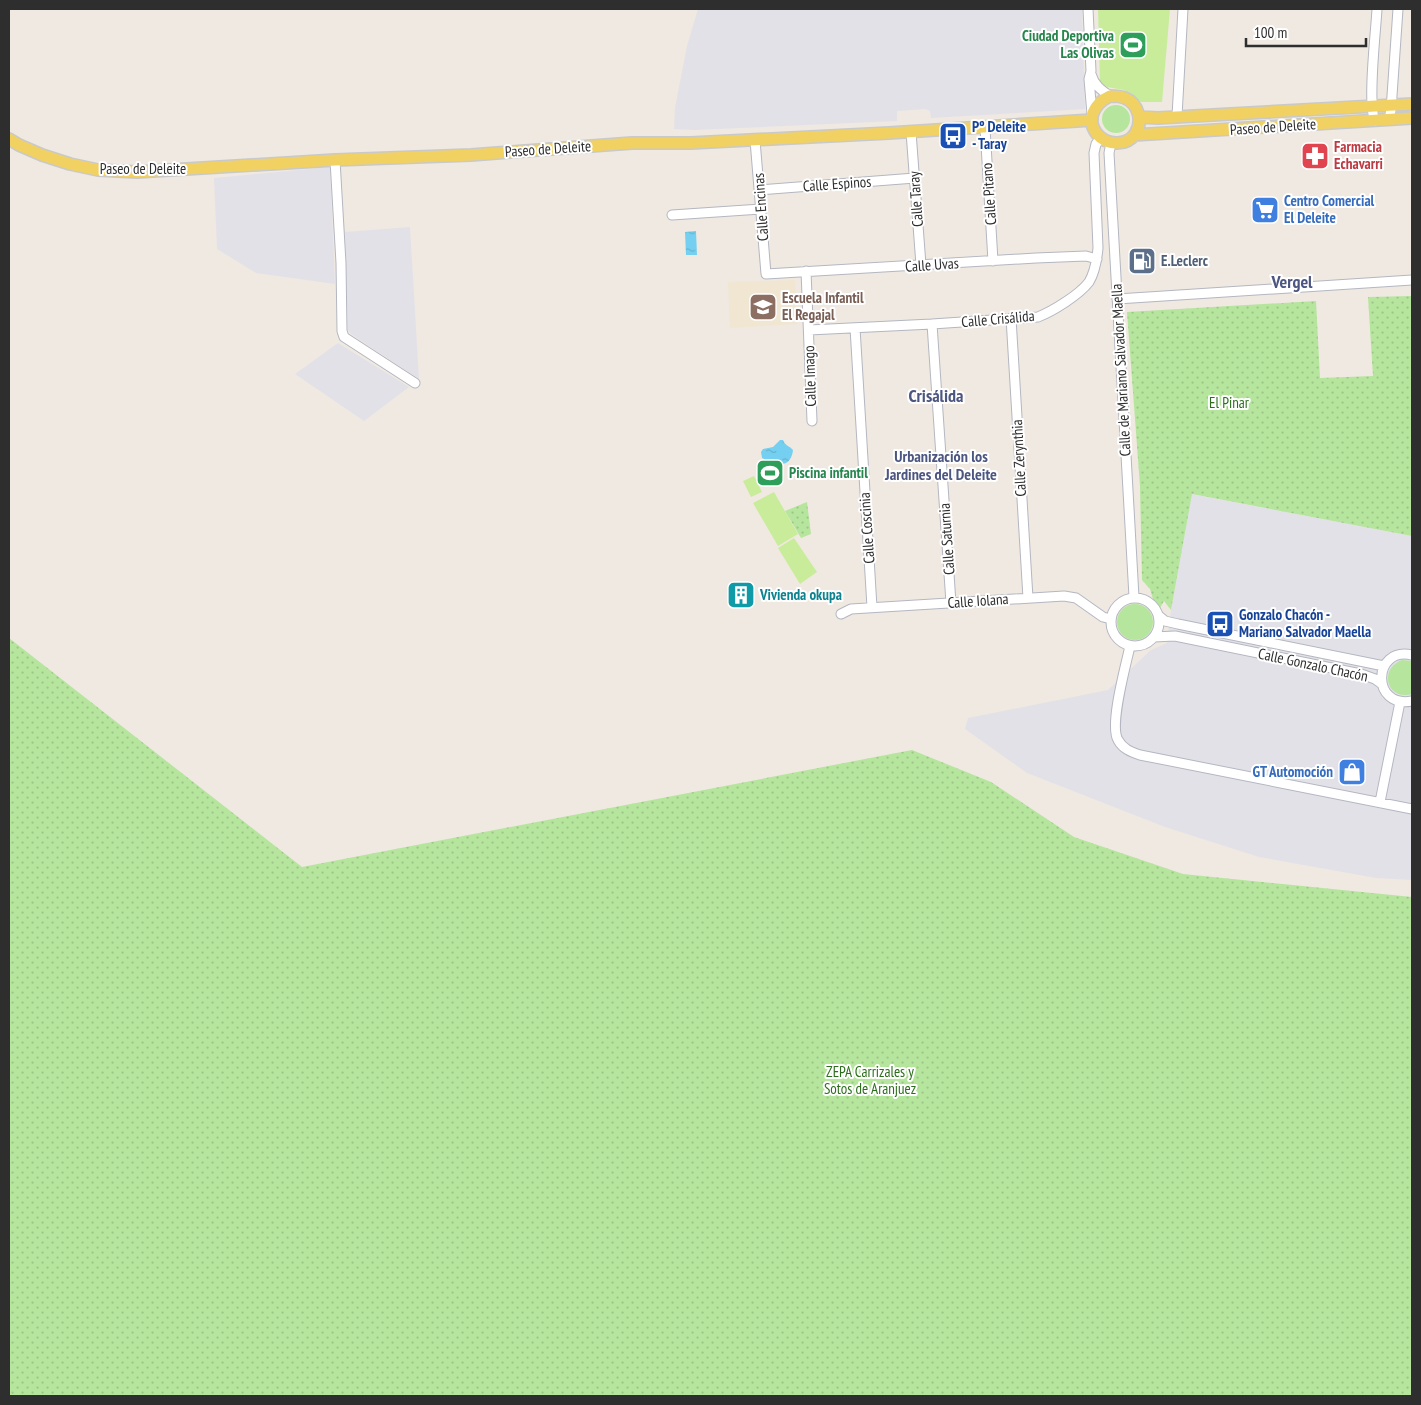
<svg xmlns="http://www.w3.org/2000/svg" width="1421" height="1405" viewBox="0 0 1421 1405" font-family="'PT Sans Narrow',sans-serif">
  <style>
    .industrial { fill: #e3e1e8 }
    .education { fill: #f0e6d1 }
    .grass { fill: url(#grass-dots) }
    .garden { fill: #b6e59e }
    .pitch { fill: #c9ec9a }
    .water { fill: url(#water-ripples) }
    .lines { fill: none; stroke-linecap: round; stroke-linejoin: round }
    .minor-casing { stroke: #b4b7c1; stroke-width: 11 }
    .major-casing { stroke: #c9c9c9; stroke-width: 14 }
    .minor { stroke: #fff; stroke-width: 9 }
    .major { stroke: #f2d163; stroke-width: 11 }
    .labels { text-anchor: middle; stroke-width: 4; stroke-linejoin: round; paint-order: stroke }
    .leisure-label { font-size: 15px; font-weight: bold; fill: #27864d; stroke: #fff; text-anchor: end }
    .transit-label { font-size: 15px; font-weight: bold; fill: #164399; stroke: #fff; text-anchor: start }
    .street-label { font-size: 15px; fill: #2e2e2e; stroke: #fff }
    .health-label { font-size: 15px; font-weight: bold; fill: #be3a42; stroke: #fff; text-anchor: start }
    .shop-label { font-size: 15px; font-weight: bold; fill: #366cbe; stroke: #fff; text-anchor: start }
    .service-label { font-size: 15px; font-weight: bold; fill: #4e5e75; stroke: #fff; text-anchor: start }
    .education-label { font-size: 15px; font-weight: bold; fill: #785e54; stroke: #fff; text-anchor: start }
    .park-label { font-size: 15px; fill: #2c6e1b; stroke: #fff }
    .culture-label { font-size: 15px; font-weight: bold; fill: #0d838f; stroke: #fff; text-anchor: start }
    .neighbourhood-label { font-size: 16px; font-weight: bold; fill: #4d5680; stroke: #fff }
    .quarter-label { font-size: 18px; font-weight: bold; fill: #4d5680; stroke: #fff }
  </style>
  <defs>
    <pattern id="grass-dots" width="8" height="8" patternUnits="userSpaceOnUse" patternTransform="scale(1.25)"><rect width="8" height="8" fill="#b6e59e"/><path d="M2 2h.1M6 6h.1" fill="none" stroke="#9dc588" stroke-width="1.8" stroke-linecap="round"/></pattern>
    <pattern id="water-ripples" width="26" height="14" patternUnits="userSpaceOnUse" patternTransform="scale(1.25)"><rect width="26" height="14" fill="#75cff0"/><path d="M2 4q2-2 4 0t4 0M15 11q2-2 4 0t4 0" fill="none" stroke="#66b2ce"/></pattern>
  </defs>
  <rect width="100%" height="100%" fill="#efe9e1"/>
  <path class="industrial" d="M698,9H1082L1085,109L931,118L930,111L925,109L897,111V121L694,130L674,129L675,108L687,46Z
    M330,167L335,284L256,273L217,249L214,178Z
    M410,227L419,379L351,334L348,330L345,232Z
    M338,343L409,387L364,421L295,374Z
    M1191,494L1412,536V880L1376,878L1259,857L1165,827L1027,773L965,729L968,718L1108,690L1151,650L1167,643L1171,610Z"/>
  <path class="education" d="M795,280L797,324L730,328L728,282Z"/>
  <path class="grass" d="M1412,296V536L1192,494L1171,610L1164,601L1157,613L1150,589L1142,580L1140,486L1127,312L1316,301L1320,378L1373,376L1368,297Z
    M807,502L811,534L801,538L785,511Z
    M9,638L302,867L912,750L991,782L1074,837L1183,874L1412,897V1396H9Z"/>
  <path class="garden" d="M1102 119a14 14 0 1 1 28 0a14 14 0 1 1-28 0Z
    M1117 622a18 18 0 1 1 36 0a18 18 0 1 1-36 0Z
    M1402,660L1412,661V694C1387,701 1378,669 1402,660Z"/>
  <path class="pitch" d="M1098,9H1170L1162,102H1141L1129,93L1124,90L1107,87L1100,82Z
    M754,476L762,492L751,497L743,481Z
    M774,492L798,534L778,546L753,503Z
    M794,538L817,572L800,584L778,548Z"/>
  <path class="water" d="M696,231L697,255H686L685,232Z
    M780,440H783C785,446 790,446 793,450C792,460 786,467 776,463L774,459L766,460L762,458L761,452L763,449L773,447Z"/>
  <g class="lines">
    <defs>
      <path id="minor" d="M1088,9L1091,71L1089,79L1092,114
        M1091,74C1094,85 1101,90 1110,96
        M1177,116L1183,9
        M1389,119L1391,110L1398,9
        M1375,121C1367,105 1376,30 1377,9
        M985,128L993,261
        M911,132L921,265
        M755,140L766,274L1036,258L1086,256L1097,259
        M1111,143L1109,153L1134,597
        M335,160L341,263L342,331L344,337L415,383
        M760,190L915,178
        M672,215L761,209
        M806,271L812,421
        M1117,299L1412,280
        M1011,318L1028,598
        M932,324L951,603
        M855,328L872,607
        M809,330L932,324L1038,317C1053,311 1079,295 1089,282C1095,272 1097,259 1098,248L1094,153L1096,144L1101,138
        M1111 622a24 24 0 1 1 48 0a24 24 0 1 1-48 0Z
        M841,614L851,609L1064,596L1076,598L1103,617L1111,619
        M1159,616L1165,621L1178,624L1384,666
        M1154,637L1175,636L1361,674L1375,679L1382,684
        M1130,646C1126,665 1109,725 1118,740C1123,749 1131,752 1140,755L1412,809
        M1412,655C1372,646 1371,709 1412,701
        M1380,802L1400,702"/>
      <path id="major" d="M1110,96C1115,96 1120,96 1125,98C1139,104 1143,122 1135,134C1126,147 1106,145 1097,134C1085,119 1095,103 1110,96Z
        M1139,117L1158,118L1412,104
        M1134,135L1412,118
        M9,139L19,145L42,155L70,164L98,170L137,172L335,160L471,155L632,143H691L889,133L1092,120"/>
    </defs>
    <use href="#minor" class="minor-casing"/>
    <use href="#major" class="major-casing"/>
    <use href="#minor" class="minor"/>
    <use href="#major" class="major"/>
  </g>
  <defs>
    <symbol id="stadium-square" viewBox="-11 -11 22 22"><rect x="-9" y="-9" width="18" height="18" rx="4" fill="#2e9e5b" stroke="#fff"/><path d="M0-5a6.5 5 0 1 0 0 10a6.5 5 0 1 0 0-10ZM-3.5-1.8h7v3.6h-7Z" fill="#fff"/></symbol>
    <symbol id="bus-square" viewBox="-11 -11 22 22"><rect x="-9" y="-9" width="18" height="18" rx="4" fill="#1a4fb4" stroke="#fff"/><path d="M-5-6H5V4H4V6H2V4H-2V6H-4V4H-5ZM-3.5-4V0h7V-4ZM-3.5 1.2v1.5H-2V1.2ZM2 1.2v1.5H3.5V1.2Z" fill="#fff"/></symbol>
    <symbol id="pharmacy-square" viewBox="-11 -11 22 22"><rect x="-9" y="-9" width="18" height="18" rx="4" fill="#e0444e" stroke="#fff"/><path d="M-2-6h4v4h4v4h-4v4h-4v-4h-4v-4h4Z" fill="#fff"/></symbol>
    <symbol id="supermarket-square" viewBox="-11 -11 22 22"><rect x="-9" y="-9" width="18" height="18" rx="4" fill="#3f7fe0" stroke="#fff"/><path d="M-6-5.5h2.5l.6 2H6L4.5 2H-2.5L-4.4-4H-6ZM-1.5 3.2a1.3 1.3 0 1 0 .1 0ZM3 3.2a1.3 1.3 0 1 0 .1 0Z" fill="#fff"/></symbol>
    <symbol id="fuel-square" viewBox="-11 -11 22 22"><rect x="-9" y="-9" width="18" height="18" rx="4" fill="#5c6f8a" stroke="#fff"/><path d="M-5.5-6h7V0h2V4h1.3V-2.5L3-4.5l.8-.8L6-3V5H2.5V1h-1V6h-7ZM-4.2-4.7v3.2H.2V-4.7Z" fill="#fff"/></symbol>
    <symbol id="school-square" viewBox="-11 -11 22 22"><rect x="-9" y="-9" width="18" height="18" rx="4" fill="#8d6e63" stroke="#fff"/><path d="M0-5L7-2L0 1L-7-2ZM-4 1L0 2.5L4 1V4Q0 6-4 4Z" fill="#fff"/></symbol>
    <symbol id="building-square" viewBox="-11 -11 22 22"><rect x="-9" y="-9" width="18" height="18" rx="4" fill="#0f9aa8" stroke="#fff"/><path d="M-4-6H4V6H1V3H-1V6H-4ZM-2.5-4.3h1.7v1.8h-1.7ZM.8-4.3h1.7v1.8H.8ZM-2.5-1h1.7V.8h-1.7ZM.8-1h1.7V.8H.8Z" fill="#fff"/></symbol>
    <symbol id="shop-square" viewBox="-11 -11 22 22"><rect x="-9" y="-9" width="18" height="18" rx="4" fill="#3f7fe0" stroke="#fff"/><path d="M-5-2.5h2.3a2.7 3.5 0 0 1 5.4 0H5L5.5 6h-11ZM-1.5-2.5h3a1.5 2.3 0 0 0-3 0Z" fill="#fff"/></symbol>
  </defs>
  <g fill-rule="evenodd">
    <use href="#stadium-square" x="1117" y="29" width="32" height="32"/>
    <use href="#bus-square" x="937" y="120" width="32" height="32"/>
    <use href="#pharmacy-square" x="1299" y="140" width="32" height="32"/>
    <use href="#supermarket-square" x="1249" y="194" width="32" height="32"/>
    <use href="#fuel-square" x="1126" y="245" width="32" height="32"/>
    <use href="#school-square" x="747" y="291" width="32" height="32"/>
    <use href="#stadium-square" x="754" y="457" width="32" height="32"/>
    <use href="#building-square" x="725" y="579" width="32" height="32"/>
    <use href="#bus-square" x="1204" y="608" width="32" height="32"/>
    <use href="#shop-square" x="1336" y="756" width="32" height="32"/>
  </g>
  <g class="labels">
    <g class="leisure-label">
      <text x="1114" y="41">Ciudad Deportiva<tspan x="1114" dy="17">Las Olivas</tspan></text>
      <text x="789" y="478" text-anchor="start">Piscina infantil</text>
    </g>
    <g class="transit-label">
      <text x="972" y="132">Pº Deleite<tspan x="972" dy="17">- Taray</tspan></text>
      <text x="1239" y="620">Gonzalo Chacón -<tspan x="1239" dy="17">Mariano Salvador Maella</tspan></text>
    </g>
    <g class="street-label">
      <text transform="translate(1273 127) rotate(-4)" y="5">Paseo de Deleite</text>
      <text transform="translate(548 149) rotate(-4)" y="5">Paseo de Deleite</text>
      <text x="143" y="174">Paseo de Deleite</text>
      <text transform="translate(837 184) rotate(-4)" y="5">Calle Espinos</text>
      <text transform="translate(989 194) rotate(-94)" y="5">Calle Pitano</text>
      <text transform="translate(916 199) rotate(-94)" y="5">Calle Taray</text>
      <text transform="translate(761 207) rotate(-94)" y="5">Calle Encinas</text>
      <text transform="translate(932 265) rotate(-4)" y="5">Calle Uvas</text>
      <text transform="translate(998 319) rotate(-5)" y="5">Calle Crisálida</text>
      <text transform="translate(1121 370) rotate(-93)" y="5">Calle de Mariano Salvador Maella</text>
      <text transform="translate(810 376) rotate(-92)" y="5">Calle Imago</text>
      <text transform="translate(1019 458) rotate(-93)" y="5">Calle Zerynthia</text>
      <text transform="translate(867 528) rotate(-94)" y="5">Calle Coscinia</text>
      <text transform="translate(947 539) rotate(-94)" y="5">Calle Saturnia</text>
      <text transform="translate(978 601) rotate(-4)" y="5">Calle Iolana</text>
      <text transform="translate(1313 665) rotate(12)" y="5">Calle Gonzalo Chacón</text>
    </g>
    <g class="health-label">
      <text x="1334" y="152">Farmacia<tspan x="1334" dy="17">Echavarri</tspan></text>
    </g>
    <g class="shop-label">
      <text x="1284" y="206">Centro Comercial<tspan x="1284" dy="17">El Deleite</tspan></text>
      <text x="1333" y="777" text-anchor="end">GT Automoción</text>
    </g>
    <g class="service-label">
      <text x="1161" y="266">E.Leclerc</text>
    </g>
    <g class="education-label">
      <text x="782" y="303">Escuela Infantil<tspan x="782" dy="17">El Regajal</tspan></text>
    </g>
    <g class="park-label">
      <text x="1229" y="408">El Pinar</text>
      <text x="870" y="1077">ZEPA Carrizales y<tspan x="870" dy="17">Sotos de Aranjuez</tspan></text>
    </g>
    <g class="culture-label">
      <text x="760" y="600">Vivienda okupa</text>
    </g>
    <g class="neighbourhood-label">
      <text x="941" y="462">Urbanización los<tspan x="941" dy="18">Jardines del Deleite</tspan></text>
    </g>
    <g class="quarter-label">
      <text x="1292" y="288">Vergel</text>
      <text x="936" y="402">Crisálida</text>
    </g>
  </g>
  <rect width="1421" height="1405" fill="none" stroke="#2e2e2e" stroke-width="20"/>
  <path d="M1246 38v8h120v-8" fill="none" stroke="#2e2e2e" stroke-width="2.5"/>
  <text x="1254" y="38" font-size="15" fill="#2e2e2e" stroke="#ffffff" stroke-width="4" paint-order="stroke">100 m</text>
</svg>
